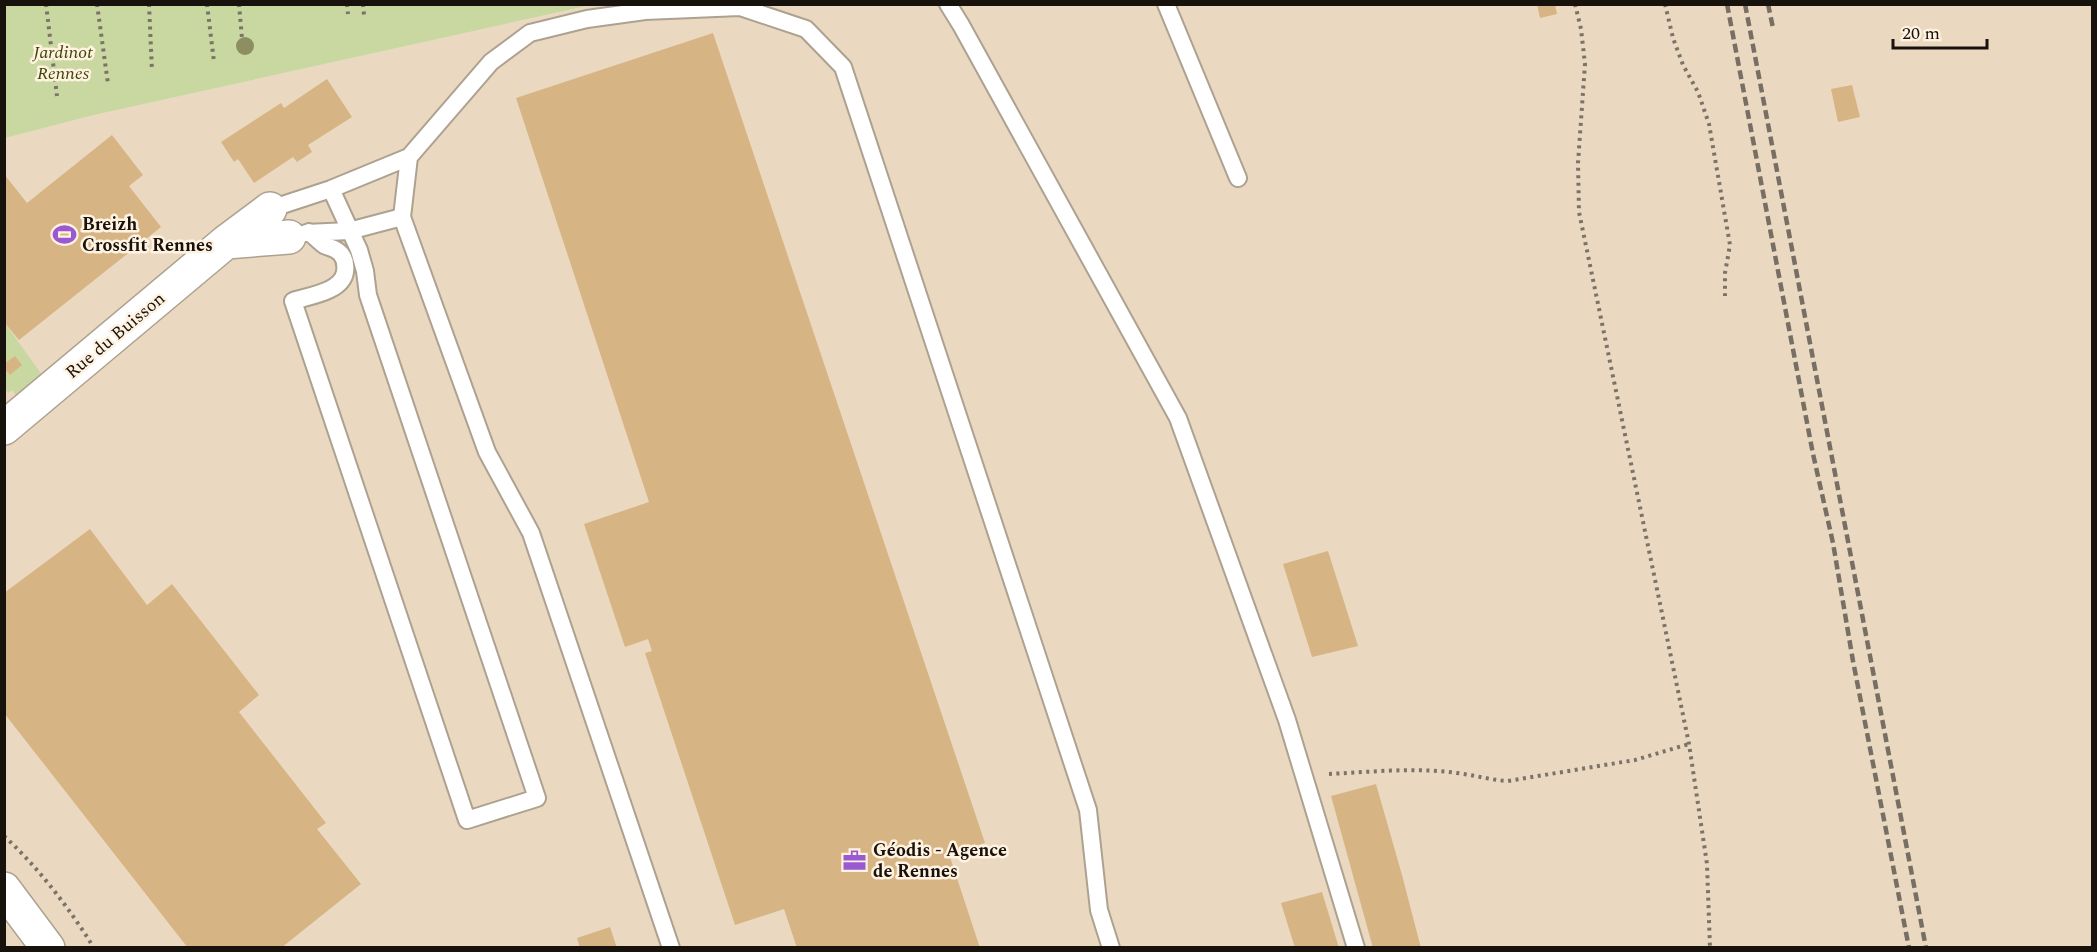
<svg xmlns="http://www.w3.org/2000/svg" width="2097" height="952" viewBox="0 0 2097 952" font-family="Spectral,serif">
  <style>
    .built { fill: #ead9c0 }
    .green { fill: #c9d7a1 }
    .building { fill: #d7b484 }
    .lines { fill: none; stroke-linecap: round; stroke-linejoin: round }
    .service-casing { stroke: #ada190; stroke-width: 20 }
    .minor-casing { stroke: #ada190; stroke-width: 36 }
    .tertiary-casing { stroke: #ada190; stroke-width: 36 }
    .path { stroke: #7b7368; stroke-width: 4; stroke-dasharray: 3 4.5; stroke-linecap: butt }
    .service { stroke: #fff; stroke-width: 16 }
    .minor { stroke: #fff; stroke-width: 33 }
    .tertiary { stroke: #fff; stroke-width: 33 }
    .rail { stroke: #776f64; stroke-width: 4.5; stroke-dasharray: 9 4.5; stroke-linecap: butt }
    .tree { fill: #8d8e62 }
    .labels { text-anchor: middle; stroke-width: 5; stroke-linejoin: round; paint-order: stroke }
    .park-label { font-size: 18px; font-style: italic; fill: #3b4605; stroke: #fff2e0 }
    .poi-label { font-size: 18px; font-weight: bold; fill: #17120c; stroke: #fff2e0; text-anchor: start }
    .street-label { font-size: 18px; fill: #17120c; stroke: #fff2e0 }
  </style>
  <rect width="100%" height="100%" fill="#f1e5d3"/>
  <path class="built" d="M591,5H2092V947L5,948V138L94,115Z"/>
  <path class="green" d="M5,4H591V5L94,115L5,138Z
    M4,322L42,375L17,397L12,390L8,393L5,388Z"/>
  <path class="building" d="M1537,4H1555L1557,14L1540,18Z
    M713,33L985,843L949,854L980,948H797L784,909L735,925L645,653L652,651L648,639L625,647L584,524L649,502L516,98Z
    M327,79L352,117L308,145L312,152L297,162L293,157L254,183L238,159L234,162L221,142L281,103L284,108Z
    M1852,85L1860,117L1838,122L1831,89Z
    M112,135L143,175L129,186L161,227L19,340L4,322V174L27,203Z
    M15,356L22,365L10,375L4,368V364Z
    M90,529L147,605L172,584L259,695L239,712L326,823L317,829L361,884L281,948H188L4,713V593Z
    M1328,551L1358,646L1312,657L1283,564Z
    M1376,784L1402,875L1421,948H1373L1331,796Z
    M1322,892L1339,948H1295L1281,903Z
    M610,927L617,948H580L577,938Z"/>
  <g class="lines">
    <defs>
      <path id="service" d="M948,4L961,25L1178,418L1287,720L1356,948
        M1166,4L1238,178
        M270,209L331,189L409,157
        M309,232C314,236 319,241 324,245C330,248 336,248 341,254C345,259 346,265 345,272C342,292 308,296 293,301L467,820L537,798L368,295L365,271L359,250L331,189
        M306,233L349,231L402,217
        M671,948L531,533L487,452L402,217L409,157L491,62L530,33L587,19L645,11L740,7L806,29L843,67L1088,810L1099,910L1111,948"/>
      <path id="minor" d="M226,242L289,237
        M4,428L226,242L270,209"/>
      <path id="tertiary" d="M4,889L48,948"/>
    </defs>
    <use href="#service" class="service-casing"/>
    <use href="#minor" class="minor-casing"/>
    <use href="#tertiary" class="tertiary-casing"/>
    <path class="path" d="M46,4L57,96
      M97,4L108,84
      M149,4L152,71
      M207,4L214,62
      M239,4L243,50
      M347,4L348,14
      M363,4L364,15
      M1575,4L1581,29L1585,64L1578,163L1579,212L1689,744L1707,864L1710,948
      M1665,4L1673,38L1683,65L1698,92L1709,124L1730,245L1725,273V296
      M1329,774C1371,772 1415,767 1457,773C1474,775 1490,780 1508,781L1635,760L1689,744
      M4,836C38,867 70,909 94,948"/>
    <use href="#service" class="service"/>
    <use href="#minor" class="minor"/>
    <use href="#tertiary" class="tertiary"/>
    <path class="rail" d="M1727,4L1813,454L1833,543L1853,661L1909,948
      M1745,4L1926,948
      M1768,4L1773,28"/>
  </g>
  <circle class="tree" cx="245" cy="46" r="9"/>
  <defs>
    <symbol id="stadium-bare" viewBox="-9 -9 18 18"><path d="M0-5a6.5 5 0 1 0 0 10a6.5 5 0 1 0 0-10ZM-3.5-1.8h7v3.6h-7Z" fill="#995ad1" stroke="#fff2e0" stroke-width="2.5" paint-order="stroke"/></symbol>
    <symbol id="office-bare" viewBox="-9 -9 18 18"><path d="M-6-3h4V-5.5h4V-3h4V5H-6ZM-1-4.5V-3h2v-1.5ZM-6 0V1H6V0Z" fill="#995ad1" stroke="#fff2e0" stroke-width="2.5" paint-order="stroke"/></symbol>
  </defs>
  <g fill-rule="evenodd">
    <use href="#stadium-bare" x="48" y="218" width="33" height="33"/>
    <use href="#office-bare" x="838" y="844" width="33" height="33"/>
  </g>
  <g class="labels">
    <g class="park-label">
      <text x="63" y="58">Jardinot<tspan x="63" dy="21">Rennes</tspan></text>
    </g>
    <g class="poi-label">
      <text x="82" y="230">Breizh<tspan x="82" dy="21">Crossfit Rennes</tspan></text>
      <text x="873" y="856">Géodis - Agence<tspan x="873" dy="21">de Rennes</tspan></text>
    </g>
    <g class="street-label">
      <text transform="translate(115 335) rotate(-40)" y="6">Rue du Buisson</text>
    </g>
  </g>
  <rect width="2097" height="952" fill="none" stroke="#17120c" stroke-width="12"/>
  <path d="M1893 39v9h94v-9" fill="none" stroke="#17120c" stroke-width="3"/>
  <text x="1902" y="39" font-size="18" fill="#17120c" stroke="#fff2e0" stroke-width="4.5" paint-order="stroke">20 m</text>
</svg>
